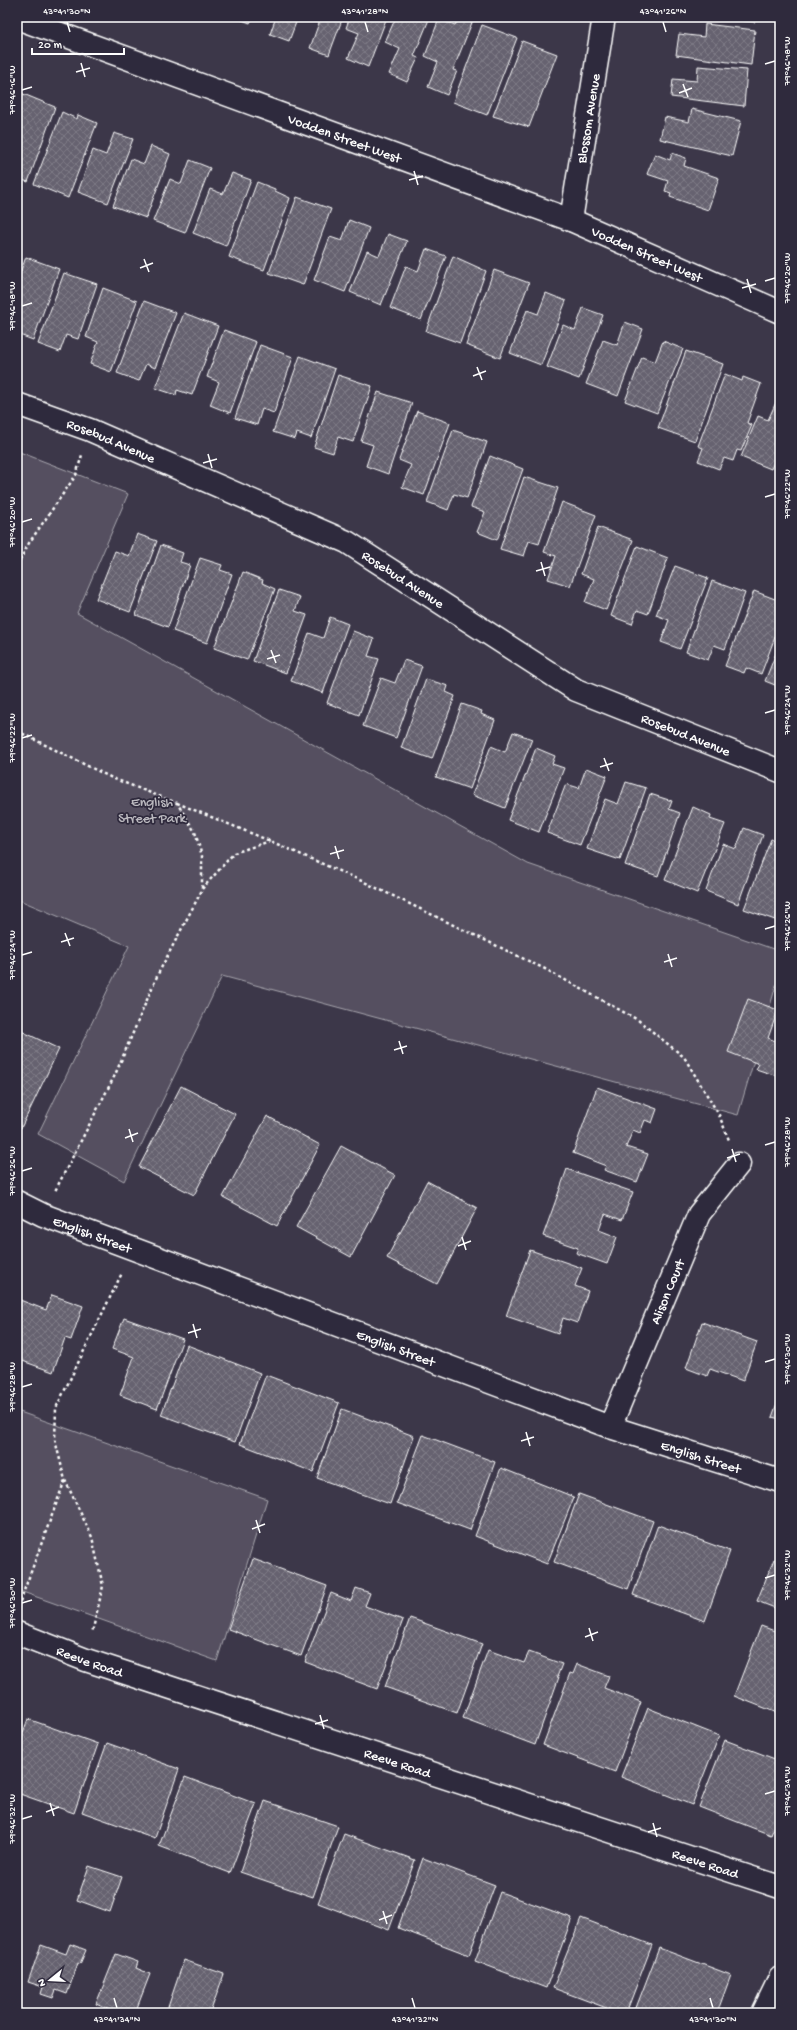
<svg xmlns="http://www.w3.org/2000/svg" width="797" height="2030" viewBox="0 0 797 2030" font-family="'Gochi Hand',sans-serif">
  <style>
    .green { fill: #555060; stroke: #aaa8b0 }
    .building { fill: url(#building-cross-hatch); stroke: #fff }
    .lines { fill: none; stroke-linecap: round; stroke-linejoin: round }
    .minor-casing { stroke: #fff; stroke-width: 25 }
    .tertiary-casing { stroke: #fff; stroke-width: 25 }
    .path { stroke: #fff; stroke-width: 2.5; stroke-dasharray: 3 3; stroke-linecap: butt }
    .minor { stroke: #2f2a3d; stroke-width: 22 }
    .tertiary { stroke: #2f2a3d; stroke-width: 22 }
    .ticks { fill: none; stroke: #fff; stroke-width: 1.5 }
    .labels { text-anchor: middle; stroke-width: 3.5; stroke-linejoin: round; paint-order: stroke }
    .street-label { font-size: 14px; fill: #fff; stroke: #2f2a3d }
    .park-label { font-size: 14px; fill: #bbb9bf; stroke: #2f2a3d }
    .neatline { fill: none; stroke: #fff; stroke-width: 1.5 }
    .ticks-label { font-size: 10px; text-anchor: middle; fill: #fff }
  </style>
  <defs>
    <pattern id="building-cross-hatch" width="8" height="8" patternUnits="userSpaceOnUse"><rect width="8" height="8" fill="#666270"/><path d="M0 0l8 8M0 8l8-8" fill="none" stroke="#7d7a85"/></pattern>
  </defs>
  <rect width="100%" height="100%" fill="#3c3749"/>
  <filter id="ink" filterUnits="userSpaceOnUse"><feTurbulence type="fractalNoise" baseFrequency=".025" numOctaves="2"/><feDisplacementMap in="SourceGraphic" scale="8" xChannelSelector="R" yChannelSelector="G"/><feConvolveMatrix kernelMatrix="1 2 1 2 8 2 1 2 1" color-interpolation-filters="sRGB"/></filter>
  <g filter="url(#ink)">
    <path class="green" d="M17,451L128,494L77,613L528,864L779,951L777,982L738,1115L222,976L124,1181L38,1134L129,946L17,899Z
      M17,1411L267,1499L217,1661L17,1590Z"/>
    <path class="building" d="M234,17H253L250,23Z
      M276,17H298L289,41L270,34Z
      M312,17H343L329,55L310,48L320,20Z
      M350,17H387L368,67L348,58L359,33L346,28Z
      M396,17H430L414,56L418,58L407,82L389,74L400,49L385,42Z
      M459,17L473,20L453,70L457,71L447,95L428,87L438,62L425,56L439,19L455,25Z
      M709,17H756L755,22Z
      M705,24L755,30L751,65L676,55L679,34L704,37Z
      M482,25L517,38L487,115L453,102Z
      M522,41L557,54L529,127L493,116Z
      M698,66L747,70L744,106L671,97L673,79L697,81Z
      M21,93L55,107L28,182L17,178V103Z
      M692,109L741,121L732,156L660,139L665,117L689,122Z
      M62,112L77,119L78,115L97,123L68,198L34,184Z
      M114,133L133,139L108,203L78,192L93,150L106,155Z
      M151,146L170,154L146,218L113,206L131,159L144,164Z
      M672,153L686,158L684,166L719,178L708,210L670,197L671,193L665,191L668,181L647,174L655,154L670,160Z
      M190,160L210,168L185,233L153,221L170,179L181,184Z
      M232,173L251,180L226,246L193,233L210,189L223,194Z
      M257,182L275,189V191L290,198L264,270L229,257Z
      M297,197L331,209L303,285L269,273Z
      M349,220L369,228L345,292L314,280L330,237L342,241Z
      M388,234L407,241L381,305L350,292L367,251L379,256Z
      M426,249L446,256L421,320L390,308L406,266L418,271Z
      M453,256L486,271L460,343L426,331Z
      M26,257L59,269L33,340L17,334V318L20,311L17,310V281Z
      M494,270L529,283L500,358L466,345Z
      M64,273L97,284L78,339L66,335L60,352L38,344Z
      M103,288L137,301L111,372L90,364L98,342L86,337Z
      M546,293L566,301L541,365L510,353L527,310L538,314Z
      M144,301L176,313L155,368L146,364L139,381L117,373Z
      M583,308L603,315L579,379L547,367L563,325L575,330Z
      M184,313L218,326L192,395L177,390L176,395L155,388Z
      M625,322L643,329L618,396L586,384L603,340L617,345Z
      M224,330L256,342L230,413L210,405L219,382L207,377Z
      M663,341L683,349L657,413L625,401L642,357L655,362Z
      M260,345L293,357L274,413L262,409L257,425L235,418Z
      M686,351L723,364L695,441L658,428Z
      M300,356L335,369L311,438L297,433L295,439L273,432Z
      M725,374L742,381L743,377L761,384L747,423L752,425L741,451L737,450L733,461L724,458L719,469L698,461L703,448L698,446Z
      M338,375L372,386L353,442L338,437L333,453L314,447Z
      M378,392L412,403L388,474L366,466L373,445L361,441Z
      M778,398L780,399V448L771,469L741,457L758,416L768,420Z
      M417,411L450,423L424,495L402,487L411,465L399,460Z
      M453,430L487,442L467,498L454,494L448,510L427,502Z
      M490,456L523,469L497,540L477,532L485,512L471,507Z
      M524,477L558,488L539,544L529,541L524,556L500,549Z
      M562,502L596,515L570,586L548,579L556,556L544,552Z
      M598,527L633,540L606,610L585,602L594,579L581,574Z
      M137,534L157,541L130,612L96,599L115,551L129,556Z
      M161,545L183,553L180,562L190,565L168,627L136,615Z
      M637,546L668,558L648,614L637,610L632,624L611,616Z
      M200,558L222,565L220,570L232,574L207,643L173,631Z
      M675,566L708,578L680,649L661,642L669,620L656,615Z
      M243,572L263,580L262,583L275,589L247,660L214,648Z
      M712,581L745,593L725,649L714,645L708,660L686,652Z
      M279,590L300,597L295,611L307,615L286,673L253,661Z
      M754,591L780,601V624L761,674L746,668L744,673L725,666Z
      M330,617L348,624L323,693L291,681L309,633L323,638Z
      M353,631L374,639L368,656L379,659L359,715L327,703Z
      M780,643V687L765,681Z
      M404,660L422,666L396,738L363,726L381,678L395,683Z
      M426,679L448,686L446,692L455,696L432,759L401,748Z
      M462,704L482,711L481,714L495,720L470,789L436,777Z
      M513,732L532,739L505,808L472,795L491,746L505,752Z
      M536,748L555,756L552,764L564,768L539,832L508,820Z
      M586,768L607,776L580,845L547,833L566,784L579,788Z
      M626,782L646,788L620,860L587,849L605,799L618,804Z
      M650,794L672,801L669,809L680,813L658,876L625,865Z
      M693,807L711,815L710,819L725,824L697,893L665,880Z
      M744,828L763,835L738,904L706,891L723,844L736,849Z
      M771,839L780,842V906L775,920L744,909Z
      M748,999L778,1010L768,1038L780,1043V1077L756,1069L759,1064L728,1052Z
      M17,1029L59,1049L21,1128L17,1126Z
      M181,1086L235,1114L194,1195L139,1167Z
      M597,1087L657,1109L652,1123L645,1120L640,1133L633,1130L626,1147L648,1154L637,1182L604,1170L606,1166L573,1153Z
      M267,1116L320,1145L277,1226L223,1197Z
      M341,1146L395,1175L351,1257L296,1227Z
      M567,1169L633,1192L622,1220L605,1214L599,1230L617,1237L607,1264L576,1253L578,1248L543,1236Z
      M427,1181L477,1208L437,1284L387,1258Z
      M530,1250L582,1268L575,1286L588,1291L577,1323L563,1318L558,1334L506,1316Z
      M52,1295L83,1306L71,1340L65,1338L53,1372L17,1359V1308L20,1300L46,1310Z
      M124,1318L183,1339L157,1409L120,1395L134,1357L112,1349Z
      M702,1322L757,1342L743,1381L710,1369L707,1376L686,1368Z
      M187,1345L260,1373L235,1442L161,1415Z
      M266,1375L339,1403L313,1472L240,1444Z
      M780,1395V1419L772,1417Z
      M342,1409L414,1436L390,1504L317,1478Z
      M423,1435L495,1462L470,1530L397,1503Z
      M501,1468L574,1497L547,1564L475,1536Z
      M579,1494L653,1521L628,1589L554,1562Z
      M658,1525L730,1551L705,1621L633,1595Z
      M253,1559L327,1586L301,1656L228,1629Z
      M774,1559L780,1562V1610L757,1601Z
      M356,1588L370,1593L365,1606L403,1620L377,1689L305,1662L331,1593L351,1601Z
      M410,1618L482,1644L457,1713L385,1687Z
      M761,1626L780,1633V1714L734,1696Z
      M488,1650L524,1663L529,1652L562,1664L557,1677H559L535,1745L463,1718Z
      M577,1664L609,1676L604,1688L641,1702L615,1772L543,1745L570,1673L573,1674Z
      M648,1708L719,1736L692,1805L621,1777Z
      M28,1719L98,1744L74,1813L17,1793V1749Z
      M725,1740L780,1761V1812L771,1835L699,1807Z
      M107,1743L179,1769L155,1838L82,1812Z
      M185,1777L256,1804L230,1873L159,1846Z
      M265,1801L338,1826L313,1897L240,1872Z
      M344,1834L415,1860L389,1930L318,1903Z
      M423,1858L495,1885L469,1955L398,1928Z
      M89,1866L122,1877L110,1912L77,1900Z
      M500,1892L572,1918L546,1988L475,1961Z
      M581,1918L652,1945L626,2013H620L553,1988Z
      M70,1944L86,1950L80,1964L78,1963L67,1994L56,1990L53,1998L41,1994L43,1987L28,1982L41,1945L66,1954Z
      M659,1948L731,1975L717,2013H634Z
      M116,1954L138,1962L136,1968L150,1974L135,2013H109L110,2010L96,2004Z
      M184,1960L224,1974L210,2013H166Z"/>
    <g class="lines">
      <defs>
        <g id="minor">
          <path id="s1" d="M571,220L604,17"/>
          <path id="s2" d="M17,404L90,430L347,542L576,690L780,771"/>
          <path id="s3" d="M17,1202L43,1215L610,1427L780,1481"/>
          <path id="s4" d="M610,1427L699,1214L739,1164"/>
          <path id="s5" d="M17,1633L86,1660L780,1887"/>
          <path d="M763,2013L780,1978"/>
        </g>
        <g id="tertiary">
          <path id="s6" d="M17,18L571,220L780,312"/>
        </g>
      </defs>
      <use href="#minor" class="minor-casing"/>
      <use href="#tertiary" class="tertiary-casing"/>
      <path class="path" d="M17,566L29,543L76,475L82,455
        M17,731L112,778L177,803L195,832L202,856V890L158,974L115,1075L55,1191
        M177,803L270,841L364,882L545,969L638,1020L684,1057L719,1115L729,1140
        M202,889L234,853L270,841
        M65,1480L92,1537L103,1586L92,1633
        M18,1607L65,1480L55,1440L56,1408L122,1273"/>
      <use href="#minor" class="minor"/>
      <use href="#tertiary" class="tertiary"/>
    </g>
  </g>
  <path class="ticks" d="M67,22L70,32M365,22L368,32M663,22L666,32M81,63L85,77M765,64L775,61M76,72L90,68M683,84L688,97M22,90L32,87M679,93L692,88M414,171L418,185M409,180L423,176M144,259L149,272M140,268L153,263M747,279L751,293M765,281L775,278M742,288L756,284M22,306L32,303M477,367L482,380M473,376L486,371M208,454L212,468M203,463L217,459M765,497L775,494M22,522L32,519M541,562L545,576M536,571L550,567M271,650L276,663M267,659L280,655M765,713L775,710M22,738L32,735M604,758L609,771M600,767L613,763M335,846L339,859M330,854L344,850M765,929L775,926M65,933L70,946M61,942L74,938M668,954L672,967M22,955L32,952M664,962L677,958M399,1041L403,1054M394,1050L407,1046M129,1129L133,1142M125,1138L138,1133M765,1145L775,1142M732,1149L736,1162M727,1158L740,1154M22,1171L32,1168M462,1237L466,1250M458,1246L471,1241M193,1324L197,1338M188,1333L201,1329M765,1362L775,1359M22,1387L32,1384M526,1432L530,1446M521,1441L534,1437M256,1520L260,1533M252,1529L265,1524M765,1578L775,1575M22,1603L32,1600M589,1628L593,1641M585,1637L598,1632M320,1715L324,1729M315,1724L328,1720M765,1794L775,1791M50,1803L54,1816M46,1812L59,1807M22,1819L32,1816M653,1823L657,1837M648,1832L661,1828M383,1911L387,1924M379,1920L392,1915M114,1998L117,2008M412,1998L415,2008M710,1998L713,2008"/>
  <g class="labels">
    <g class="street-label">
      <text dy="5" stroke="none"><textPath href="#s1" startOffset="103">Blossom Avenue</textPath></text>
      <text dy="5" stroke="none"><textPath href="#s6" startOffset="349">Vodden Street West</textPath></text>
      <text dy="5" stroke="none"><textPath href="#s6" startOffset="673">Vodden Street West</textPath></text>
      <text dy="5" stroke="none"><textPath href="#s2" startOffset="101">Rosebud Avenue</textPath></text>
      <text dy="5" stroke="none"><textPath href="#s2" startOffset="425">Rosebud Avenue</textPath></text>
      <text dy="5" stroke="none"><textPath href="#s2" startOffset="749">Rosebud Avenue</textPath></text>
      <text dy="5" stroke="none"><textPath href="#s3" startOffset="82">English Street</textPath></text>
      <text dy="5" stroke="none"><textPath href="#s4" startOffset="147">Alison Court</textPath></text>
      <text dy="5" stroke="none"><textPath href="#s3" startOffset="406">English Street</textPath></text>
      <text dy="5" stroke="none"><textPath href="#s3" startOffset="730">English Street</textPath></text>
      <text dy="5" stroke="none"><textPath href="#s5" startOffset="78">Reeve Road</textPath></text>
      <text dy="5" stroke="none"><textPath href="#s5" startOffset="402">Reeve Road</textPath></text>
      <text dy="5" stroke="none"><textPath href="#s5" startOffset="726">Reeve Road</textPath></text>
    </g>
    <g class="park-label">
      <text x="152" y="806">English<tspan x="152" dy="16">Street Park</tspan></text>
    </g>
  </g>
  <rect width="797" height="2030" fill="none" stroke="#2f2a3d" stroke-width="44"/>
  <g transform="translate(50 1980) rotate(252)" stroke="#2f2a3d" stroke-width="3" paint-order="stroke">
  <path d="M0-3L7 15L0 10L-7 15Z" fill="#ffffff"/>
  <text y="-6" font-size="11" font-weight="bold" text-anchor="middle" fill="#ffffff">N</text>
  </g>
  <path d="M32 48v6h92v-6" fill="none" stroke="#ffffff" stroke-width="2"/>
  <text x="38" y="48" font-size="12" fill="#ffffff" stroke="#2f2a3d" stroke-width="3" paint-order="stroke">20 m</text>
  <rect x="22" y="22" width="753" height="1986" class="neatline"/>
  <g class="ticks-label">
    <text x="67" y="14">43°41'30"N</text>
    <text x="365" y="14">43°41'28"N</text>
    <text x="663" y="14">43°41'26"N</text>
    <text transform="translate(786 61) rotate(-90)" y="4">79°46'18"W</text>
    <text transform="translate(11 90) rotate(-90)" y="4">79°46'16"W</text>
    <text transform="translate(786 278) rotate(-90)" y="4">79°46'20"W</text>
    <text transform="translate(11 306) rotate(-90)" y="4">79°46'18"W</text>
    <text transform="translate(786 494) rotate(-90)" y="4">79°46'22"W</text>
    <text transform="translate(11 522) rotate(-90)" y="4">79°46'20"W</text>
    <text transform="translate(786 710) rotate(-90)" y="4">79°46'24"W</text>
    <text transform="translate(11 738) rotate(-90)" y="4">79°46'22"W</text>
    <text transform="translate(786 926) rotate(-90)" y="4">79°46'26"W</text>
    <text transform="translate(11 955) rotate(-90)" y="4">79°46'24"W</text>
    <text transform="translate(786 1142) rotate(-90)" y="4">79°46'28"W</text>
    <text transform="translate(11 1171) rotate(-90)" y="4">79°46'26"W</text>
    <text transform="translate(786 1359) rotate(-90)" y="4">79°46'30"W</text>
    <text transform="translate(11 1387) rotate(-90)" y="4">79°46'28"W</text>
    <text transform="translate(786 1575) rotate(-90)" y="4">79°46'32"W</text>
    <text transform="translate(11 1603) rotate(-90)" y="4">79°46'30"W</text>
    <text transform="translate(786 1791) rotate(-90)" y="4">79°46'34"W</text>
    <text transform="translate(11 1819) rotate(-90)" y="4">79°46'32"W</text>
    <text x="117" y="2022">43°41'34"N</text>
    <text x="415" y="2022">43°41'32"N</text>
    <text x="713" y="2022">43°41'30"N</text>
  </g>
</svg>
